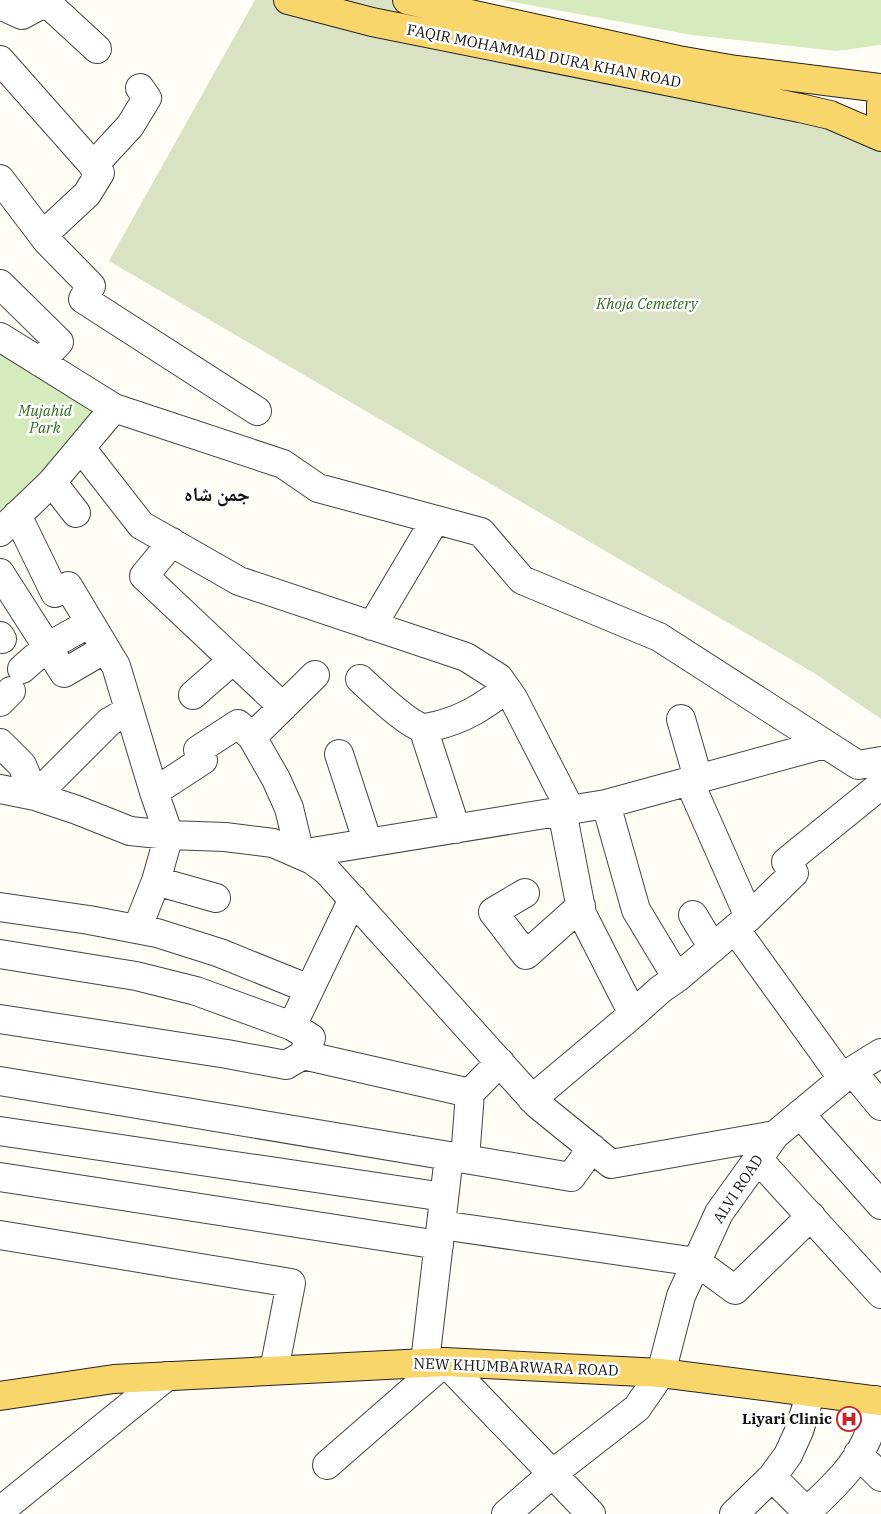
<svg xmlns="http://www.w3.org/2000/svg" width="881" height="1514" viewBox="0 0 881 1514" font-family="'IBM Plex Serif','Noto Naskh Arabic',serif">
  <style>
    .green { fill: #d5ebbd }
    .cemetery { fill: #d9e3c4 }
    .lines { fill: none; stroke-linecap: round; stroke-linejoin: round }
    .minor-casing { stroke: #444; stroke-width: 30 }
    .major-casing { stroke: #222; stroke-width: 30 }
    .minor { stroke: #fff; stroke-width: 28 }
    .major { stroke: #f9d66b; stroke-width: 28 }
    .labels { text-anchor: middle; stroke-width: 5; stroke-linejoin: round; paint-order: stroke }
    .street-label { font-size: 15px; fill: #111; stroke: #fff }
    .park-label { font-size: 15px; font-style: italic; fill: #2f6b1f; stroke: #fff }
    .poi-label { font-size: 15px; font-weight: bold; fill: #111; stroke: #fff; text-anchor: end }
    .district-label { font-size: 20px; font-weight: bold; fill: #111; stroke: #fff }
  </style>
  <rect width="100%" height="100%" fill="#fffdf5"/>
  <path class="green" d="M502,0H881V45L837,51L692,35Z
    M0,337L114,408L0,540Z"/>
  <path class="cemetery" d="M255,0H414L881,138V719L814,673L109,261Z"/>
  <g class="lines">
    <defs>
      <path id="minor" d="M0,5L22,15L46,2L97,49
        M0,60L100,173L87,194L43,235
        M93,166L130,126L147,98L140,88
        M0,179L47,241L91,286L83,299L257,411
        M0,284L59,342L40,362
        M0,337L114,408L283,464L318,488L481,532L522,580L659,637L858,765L881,761
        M81,448L141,525L239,581L466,657L499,678L513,698L570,809
        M52,482L76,513
        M17,515L55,593L68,586L116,666L154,792L169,835L156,881L137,929
        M0,532L52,482L114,408
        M172,542L144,576L283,707
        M0,573L64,673L105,649
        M372,626L435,520
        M0,636L2,639
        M22,669L47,647L90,623
        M315,675L252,737L276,779L289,808L300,854L606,804L825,744
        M360,679C374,692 404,721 420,727C425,729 430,727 435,726C464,719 483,707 506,689
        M193,695L233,660
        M0,702L11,691
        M681,719L698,778
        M423,728L456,829
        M0,743L22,765L35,796L109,722L129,710
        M339,754L368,843
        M689,781L749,917
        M0,789L35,796L77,810L130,831L169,835L225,837L273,843L312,860L327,871L537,1104L611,1164L775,1135
        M154,792L203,760L198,750L238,724L252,737
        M606,804L636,910L677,978
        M562,811L582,914L633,1014
        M156,881L216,898
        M525,893L493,912L526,955L581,906
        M353,899L292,1026L311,1038L303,1055L470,1093
        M0,907L89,920L157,933L220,953L309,989
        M693,915L713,948
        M735,929L843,1079
        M0,954L136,976L196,991L292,1026
        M0,1019L227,1054L286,1065L303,1055
        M852,1071L881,1106
        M0,1081L449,1156
        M532,1099L633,1014L661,989L677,978L749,917L794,873L786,862L881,785
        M800,1114L881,1205
        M0,1131L444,1197
        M465,1159L571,1177L592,1148
        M758,1159L881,1294
        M0,1177L439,1245
        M441,1225L697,1262L735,1290L811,1216
        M0,1235L291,1283L274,1370
        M425,1362L449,1156L465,1159L470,1093L500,1062
        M858,1454L881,1477
        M327,1465L445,1362L591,1514
        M0,1511L167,1376
        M807,1512C829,1490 853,1470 866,1441C872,1429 873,1413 875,1400
        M506,1514L552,1474L637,1408L661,1373L681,1296L719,1213L775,1135L852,1071L881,1053
        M734,1514L772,1477
        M809,1514L772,1477L788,1455L799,1431L811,1392"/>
      <path id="major" d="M288,0L372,22L800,108L830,115L881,137
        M407,0L678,60L736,70L881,88
        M881,105V123
        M0,1396L114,1379L445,1362L661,1373L881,1401"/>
    </defs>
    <use href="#minor" class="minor-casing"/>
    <use href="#major" class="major-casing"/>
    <use href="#minor" class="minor"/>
    <use href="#major" class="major"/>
  </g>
  <defs>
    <symbol id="hospital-ring" viewBox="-11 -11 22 22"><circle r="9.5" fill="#fff" stroke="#c4262e" stroke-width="1.5"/><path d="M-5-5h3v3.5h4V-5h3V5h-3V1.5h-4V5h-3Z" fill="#c4262e"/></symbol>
  </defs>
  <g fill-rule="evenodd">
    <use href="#hospital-ring" x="835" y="1405" width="28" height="28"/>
  </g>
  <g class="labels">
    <g class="street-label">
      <text transform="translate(544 56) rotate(11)" y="5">FAQIR MOHAMMAD DURA KHAN ROAD</text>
      <text transform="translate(738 1189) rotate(-57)" y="5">ALVI ROAD</text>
      <text transform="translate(516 1367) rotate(2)" y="5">NEW KHUMBARWARA ROAD</text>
    </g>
    <g class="park-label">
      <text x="647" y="309">Khoja Cemetery</text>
      <text x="45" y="416">Mujahid<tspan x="45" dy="17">Park</tspan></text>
    </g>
    <g class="poi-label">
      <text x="832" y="1424">Liyari Clinic</text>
    </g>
    <g class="district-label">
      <text x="217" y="501">جمن شاہ</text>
    </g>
  </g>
</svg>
